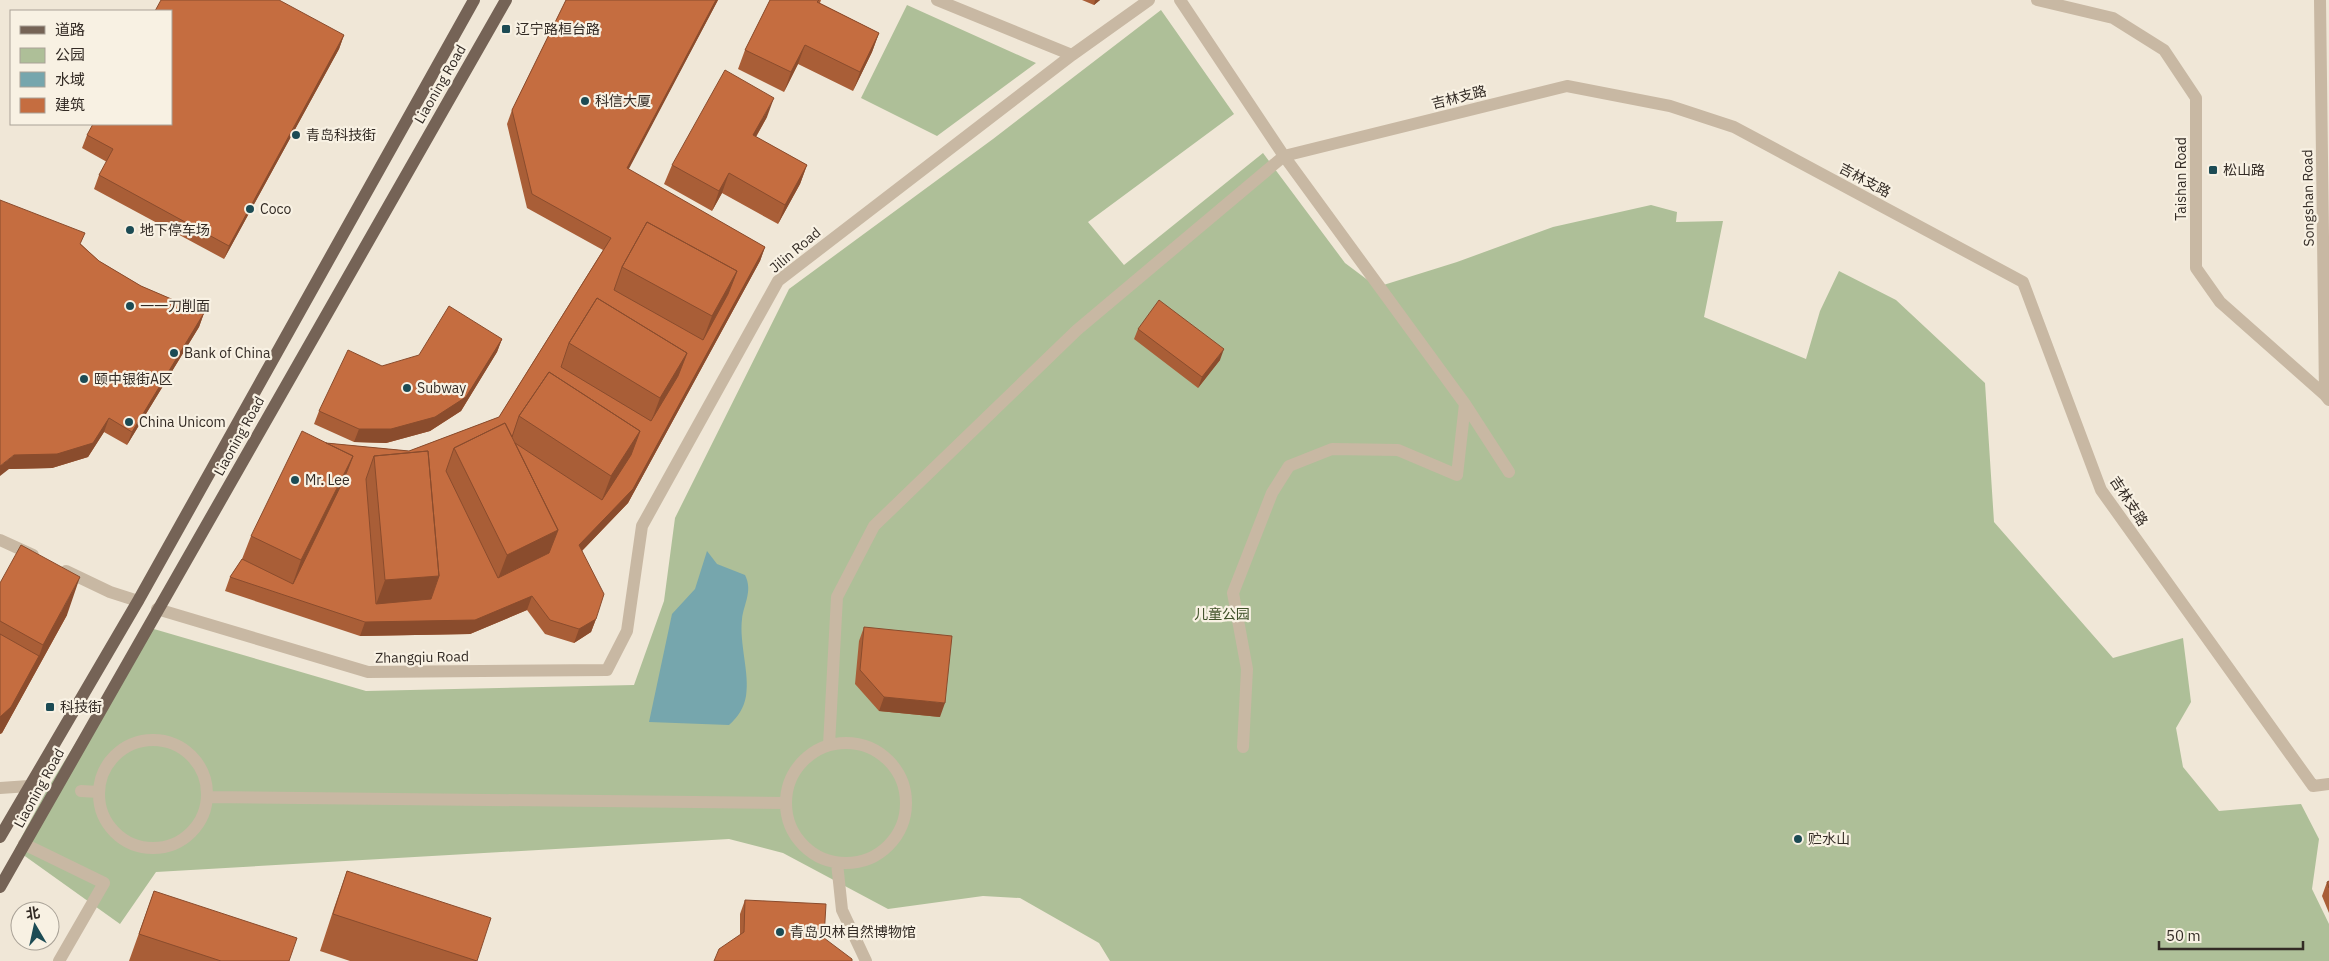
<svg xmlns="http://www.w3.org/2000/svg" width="2329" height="961" viewBox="0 0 2329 961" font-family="'IBM Plex Sans','Noto Sans SC',sans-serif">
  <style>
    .green { fill: #aebf98 }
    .water { fill: #76a6ad }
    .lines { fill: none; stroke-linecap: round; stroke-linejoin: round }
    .minor { stroke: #c8b8a3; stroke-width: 12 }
    .major { stroke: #756356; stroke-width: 12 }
    .wall { fill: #a95e37 }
    .shaded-wall { fill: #8a4c2d }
    .building { fill: #c56d40; stroke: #8a4c2d; fill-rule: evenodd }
    .poi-dot { fill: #1c4b54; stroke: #f8f1e3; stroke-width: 2 }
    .labels { text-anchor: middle; stroke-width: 4.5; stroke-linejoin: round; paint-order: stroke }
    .poi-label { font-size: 14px; fill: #332b25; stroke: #f8f1e3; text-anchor: start }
    .street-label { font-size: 14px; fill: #332b25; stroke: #f8f1e3 }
    .park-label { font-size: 14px; fill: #3f5129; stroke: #f8f1e3 }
  </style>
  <rect width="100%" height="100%" fill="#f0e7d7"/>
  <path class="green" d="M907,5L1036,63L937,136L861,98Z
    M1161,10L1234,114L1088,222L1124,265L1263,153L1345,263L1377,287L1457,262L1553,227L1651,205L1677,212L1676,222L1723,221L1704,317L1806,359L1820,311L1839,271L1896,300L1985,383L1994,522L2113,658L2183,638L2191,702L2176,728L2183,767L2219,811L2301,804L2319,839L2312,889L2329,924V961H1110L1099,943L1020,898L983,896L888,909L783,853L729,839L156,872L120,924L15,849L48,788L147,627L366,691L634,685L664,601L675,518L789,289L993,139Z"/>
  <path class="water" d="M707,551L717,564L745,575C753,591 744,603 742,619C739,643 750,674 746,696C744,708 738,717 729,725L649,722L672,614L695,589Z"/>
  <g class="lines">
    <path class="minor" d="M937,0L1072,55
      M1180,0L1284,156L1567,86L1670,106L1734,127L2023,282L2101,490L2313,786L2329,784
      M2037,0L2113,18L2164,50L2196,98V268L2220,302L2325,395L2329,400
      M2320,0L2325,395
      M0,540L33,555
      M66,571L110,592L138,601
      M157,609L368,672L607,670L627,631L642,526L778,281L1072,55L1149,0
      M99 794a54 54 0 1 1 108 0a54 54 0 1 1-108 0Z
      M786 803a60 60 0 1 1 120 0a60 60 0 1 1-120 0Z
      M829,745L837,597L874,526L1077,330L1284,156L1465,404L1509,472
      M1243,747L1247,669L1233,593L1272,493L1289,466L1332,449L1398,450L1457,475L1465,404
      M0,788L29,786
      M81,791L99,792
      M207,797L785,803
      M24,844L104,883L59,961
      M837,863L842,910L866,961"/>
    <path class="major" d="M0,837L138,601L474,0
      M0,887L506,0"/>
  </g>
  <path class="wall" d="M566,0H718L628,169L765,247L760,261L628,503L582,551L596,619L591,632L574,643L545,634L527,610L470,634L360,636L225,591L230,577L242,559L251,536L326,443L409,451L499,417L603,250L527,208L507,124L512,110Z
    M770,0H821L820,3L879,33L872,52L853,91L798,64L784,92L738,69L745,50Z
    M1082,0H1100L1094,5Z
    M344,35L339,49L224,259L94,189L99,175L107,162L82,148L87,135Z
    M767,117L756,137L807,165L800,184L778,224L722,193L712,211L664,184L672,165Z
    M81,244L99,261L141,286L204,313L199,327L127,445L104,432L88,457L52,468L9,469Z
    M1138,329L1220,360L1198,388L1134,339Z
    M502,339L497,352L461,411L430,431L386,443L354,442L314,424L319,411L382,366Z
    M0,583L67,615L2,733L0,734Z
    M864,627L940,717L879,711L855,684L859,641Z
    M347,871L477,961H350L320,951L334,908Z
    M2329,881V913L2322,896L2327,882Z
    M154,891L289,961H129Z
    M745,900L824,938L740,935V914Z"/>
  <path class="shaded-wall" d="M716,0H718L622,182L627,168Z
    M1095,0H1100L1094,5Z
    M879,33L872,52L853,91L860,72Z
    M344,35L339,49L224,259L229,246Z
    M805,45L798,64L784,92L791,72Z
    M774,98L767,117L746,154L753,135Z
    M807,165L800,184L778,224L785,205Z
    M729,173L722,193L712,211L719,191Z
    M765,247L760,261L628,503L574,559L579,545Z
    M737,271L723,308L698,353L712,316Z
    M204,313L199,327L127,445L132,432Z
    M502,339L497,352L461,411L430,431L386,443L354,442L359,429Z
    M1224,349L1220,360L1198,388L1202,377Z
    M687,353L673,390L646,435L660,398Z
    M109,418L104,432L88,457L52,468L9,469L0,476V466L14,455Z
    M640,431L626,469L597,513L611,476Z
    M353,456L339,493L288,597L301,560Z
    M558,530L544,567L493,592L507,555Z
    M439,576L426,613L371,618L385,580Z
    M80,577L67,615L2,733L0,734V717L39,656L43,645Z
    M532,596L527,610L470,634L360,636L365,622Z
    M596,619L591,632L574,643L579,629Z
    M884,697L945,703L940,717L879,711Z"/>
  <path class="building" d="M161,0H279L344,35L229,246L99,175L113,149L87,135L93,124H171V11H155Z
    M566,0H716L627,168L765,247L633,489L579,545L604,594L596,619L579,629L550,620L532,596L475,620L365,622L230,577L242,559L293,584L344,479L353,456L326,443L409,451L499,417L611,238L532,194L512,110ZM647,222L737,271L728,294L703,340L614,290L622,267ZM597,298L687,353L678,376L651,421L561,367L569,343ZM549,372L640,431L631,455L602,500L515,443L558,530L549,553L498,578L446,471L454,448L505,423L512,437L519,416ZM428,451L439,576L431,599L376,604L366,479L374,456Z
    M770,0H819L817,2L879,33L860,72L805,45L791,72L745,50Z
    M725,70L774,98L753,135L807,165L785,205L729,173L719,191L672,165Z
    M0,200L85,233L80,244L99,261L141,286L204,313L132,432L109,418L93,443L57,454L14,455L0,466Z
    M647,222L737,271L712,316L622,267Z
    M597,298L687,353L660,398L569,343Z
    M1159,300L1224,349L1202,377L1138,329Z
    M449,306L502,339L466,397L435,417L391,429H359L319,411L348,350L382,366L419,355Z
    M549,372L640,431L611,476L519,416Z
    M505,423L558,530L507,555L454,448Z
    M302,431L353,456L301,560L251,536Z
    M428,451L439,576L385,580L374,456Z
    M21,545L80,577L43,645L0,621V583Z
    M864,627L952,636L945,703L884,697L860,670Z
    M0,634L39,656L11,707L0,717Z
    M347,871L491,918L477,961L333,914Z
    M2329,881V888L2327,882Z
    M154,891L297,938L289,961H221L139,934Z
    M745,900L826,904L824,938L852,959V961H714L719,949L744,932Z"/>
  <g class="poi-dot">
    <rect x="501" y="24" width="10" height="10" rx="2.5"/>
    <circle cx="585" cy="101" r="5"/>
    <circle cx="296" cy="135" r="5"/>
    <rect x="2208" y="165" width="10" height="10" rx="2.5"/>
    <circle cx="250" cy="209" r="5"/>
    <circle cx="130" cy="230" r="5"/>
    <circle cx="130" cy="306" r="5"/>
    <circle cx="174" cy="353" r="5"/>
    <circle cx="84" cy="379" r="5"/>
    <circle cx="407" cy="388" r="5"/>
    <circle cx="129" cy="422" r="5"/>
    <circle cx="295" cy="480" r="5"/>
    <rect x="45" y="702" width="10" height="10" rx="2.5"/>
    <circle cx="1798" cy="839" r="5"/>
    <circle cx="780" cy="932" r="5"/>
  </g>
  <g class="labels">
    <g class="poi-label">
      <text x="516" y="34">辽宁路桓台路</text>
      <text x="595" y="106">科信大厦</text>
      <text x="306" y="140">青岛科技街</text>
      <text x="2223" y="175">松山路</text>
      <text x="260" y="214">Coco</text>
      <text x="140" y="235">地下停车场</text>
      <text x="140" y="311">一一刀削面</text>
      <text x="184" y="358">Bank of China</text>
      <text x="94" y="384">颐中银街A区</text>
      <text x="417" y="393">Subway</text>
      <text x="139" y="427">China Unicom</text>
      <text x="305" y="485">Mr. Lee</text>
      <text x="60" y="712">科技街</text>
      <text x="1808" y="844">贮水山</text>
      <text x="790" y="937">青岛贝林自然博物馆</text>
    </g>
    <g class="street-label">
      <text transform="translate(440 84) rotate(-60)" y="5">Liaoning Road</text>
      <text transform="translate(1459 97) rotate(-14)" y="5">吉林支路</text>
      <text transform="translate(2181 179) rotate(-90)" y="5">Taishan Road</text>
      <text transform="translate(1865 180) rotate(28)" y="5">吉林支路</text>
      <text transform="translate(2308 198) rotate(-91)" y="5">Songshan Road</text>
      <text transform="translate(795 250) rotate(-40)" y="5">Jilin Road</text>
      <text transform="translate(239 436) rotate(-61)" y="5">Liaoning Road</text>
      <text transform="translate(2129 501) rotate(57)" y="5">吉林支路</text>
      <text transform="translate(422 657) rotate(-1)" y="5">Zhangqiu Road</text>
      <text transform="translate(39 788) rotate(-61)" y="5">Liaoning Road</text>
    </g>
    <g class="park-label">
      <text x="1222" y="619">儿童公园</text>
    </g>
  </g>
  <rect x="10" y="10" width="162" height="115" fill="#f8f1e3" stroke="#a9a297"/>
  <rect x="20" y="26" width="25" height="8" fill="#756356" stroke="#a9a297"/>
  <text x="55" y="35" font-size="15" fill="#332b25">道路</text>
  <rect x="20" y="48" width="25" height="15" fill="#aebf98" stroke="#a9a297"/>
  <text x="55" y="60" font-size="15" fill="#332b25">公园</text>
  <rect x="20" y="72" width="25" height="15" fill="#76a6ad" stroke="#a9a297"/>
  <text x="55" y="85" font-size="15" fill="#332b25">水域</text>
  <rect x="20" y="98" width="25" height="15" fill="#c56d40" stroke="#a9a297"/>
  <text x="55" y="110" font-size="15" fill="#332b25">建筑</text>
  <g transform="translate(35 926) rotate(351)"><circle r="24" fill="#f8f1e3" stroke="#a9a297"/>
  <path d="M0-4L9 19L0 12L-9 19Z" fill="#1c4b54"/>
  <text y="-8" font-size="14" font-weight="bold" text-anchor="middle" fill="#332b25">北</text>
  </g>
  <path d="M2159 941v8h144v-8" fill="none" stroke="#332b25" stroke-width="2.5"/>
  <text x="2166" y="941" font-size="15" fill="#332b25" stroke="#f8f1e3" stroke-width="4" paint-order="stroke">50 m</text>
</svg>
